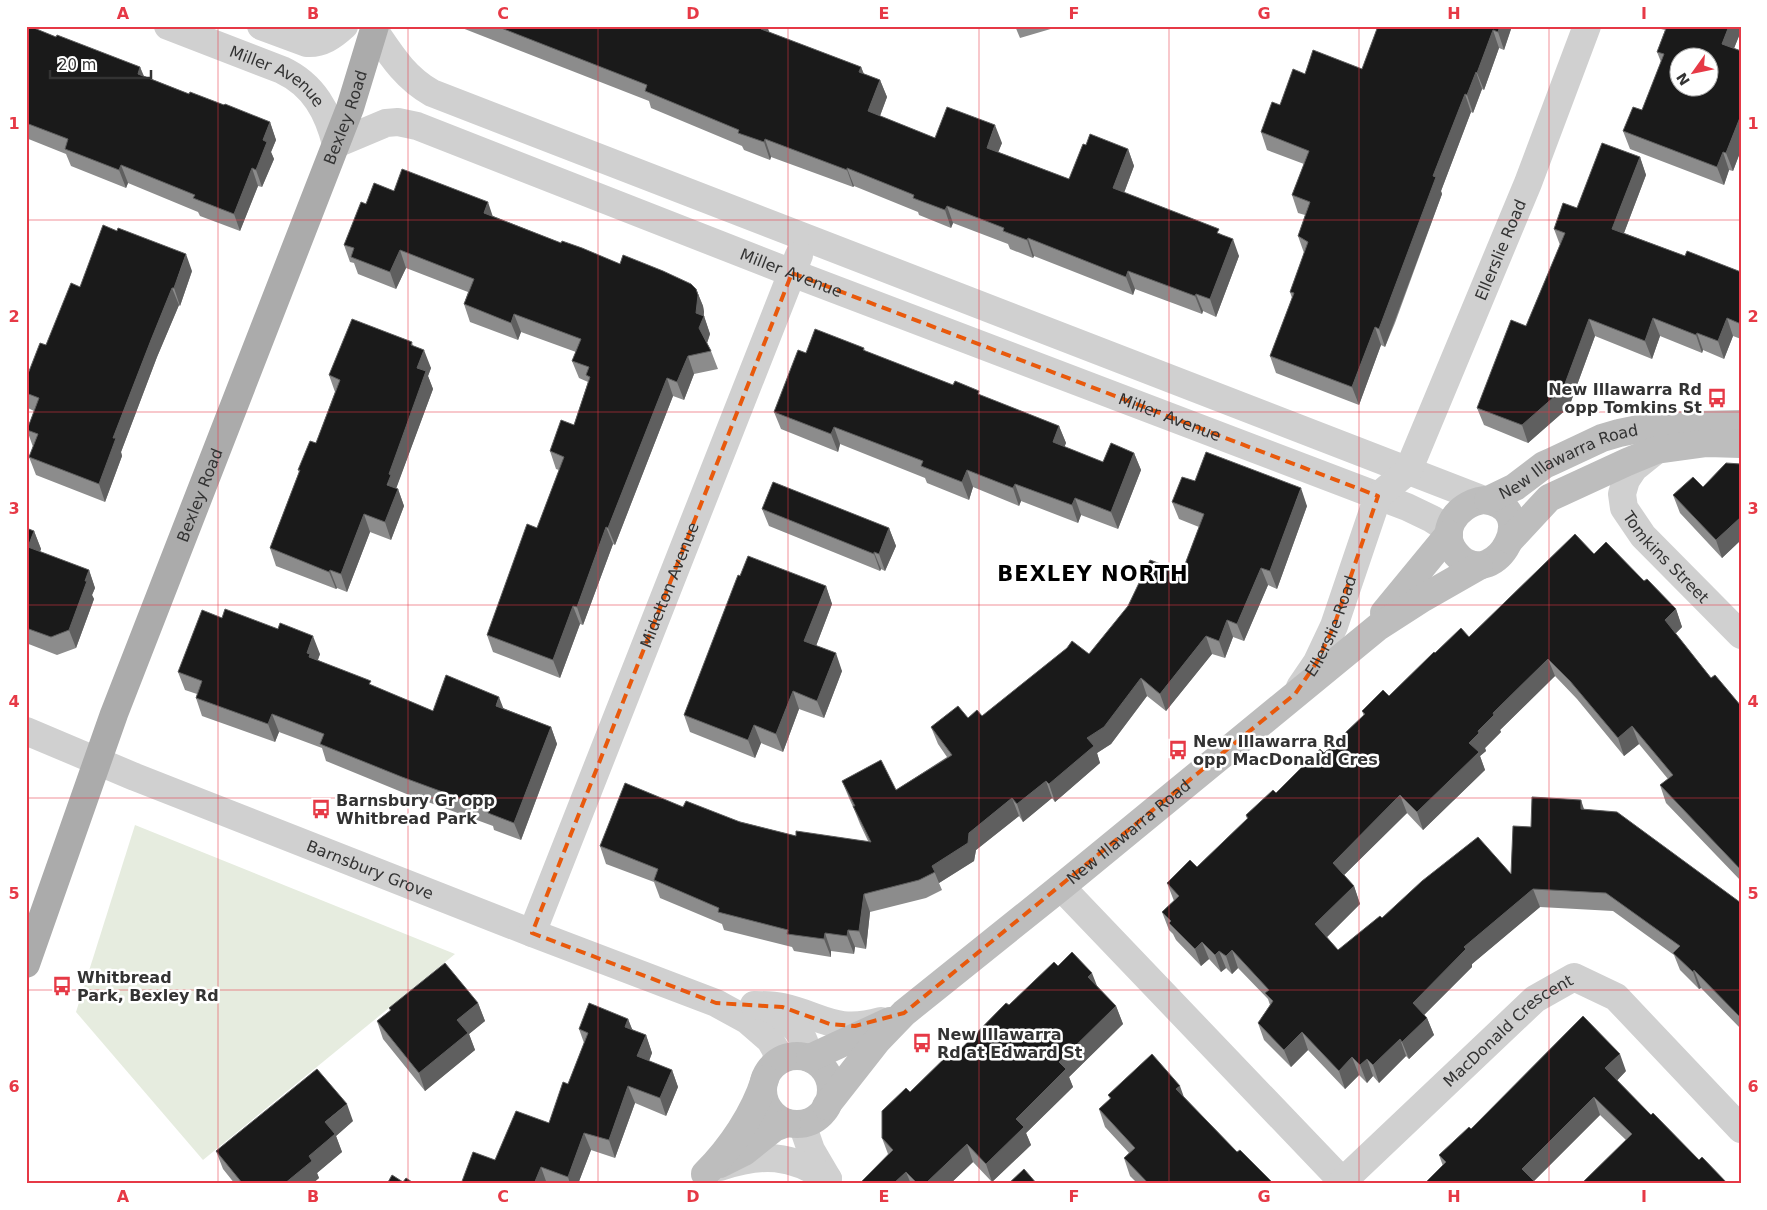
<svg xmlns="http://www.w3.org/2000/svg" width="1767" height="1210" viewBox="0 0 1767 1210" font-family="'DejaVu Sans',sans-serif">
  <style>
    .green { fill: #e6ecdf }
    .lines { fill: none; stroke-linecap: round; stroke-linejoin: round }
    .street { stroke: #d0d0d0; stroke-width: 28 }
    .secondary { stroke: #bdbdbd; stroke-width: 28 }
    .primary { stroke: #ababab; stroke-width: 28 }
    .wall { fill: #8c8c8c }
    .shaded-wall { fill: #5f5f5f }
    .building { fill: #1a1a1a; stroke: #5f5f5f; fill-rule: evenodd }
    .marked { fill: none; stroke: #e8590c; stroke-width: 4; stroke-dasharray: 10 6; stroke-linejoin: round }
    .grid { fill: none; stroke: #e63946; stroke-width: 1; stroke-opacity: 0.55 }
    .labels { text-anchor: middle; stroke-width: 5; stroke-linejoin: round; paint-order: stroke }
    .street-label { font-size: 16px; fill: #333; stroke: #fff }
    .poi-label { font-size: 16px; font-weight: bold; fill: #333; stroke: #fff; text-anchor: start }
    .district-label { font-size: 21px; font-weight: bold; letter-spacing: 1px; fill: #000; stroke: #fff }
    .neatline { fill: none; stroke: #e63946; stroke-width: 2 }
    .grid-label { font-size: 16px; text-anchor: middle; font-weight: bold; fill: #e63946 }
  </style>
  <rect width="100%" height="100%" fill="#fff"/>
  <path class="green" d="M135,825L455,954L203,1160L76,1012Z"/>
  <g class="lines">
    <g class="street">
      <path id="s1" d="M168,26L282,70C314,85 328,112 336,144L386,123L398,122L417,126L792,273L1407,507L1432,519L1449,530"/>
      <path d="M261,26L307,43C322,44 333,36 344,26"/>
      <path d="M374,30C391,55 405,78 432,93L1484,500"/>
      <path id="s2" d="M1655,451L1634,468L1626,480L1622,494L1624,508L1643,536L1741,635"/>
      <path id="s3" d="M1300,687L1317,662L1334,626L1378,496L1408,471L1528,183L1587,26"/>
      <path id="s4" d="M26,731L135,777L532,933L716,1003L747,1020L770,1040L777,1052L776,1063"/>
      <path d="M1061,887L1345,1184"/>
      <path id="s5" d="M532,933L799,255"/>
      <path d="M754,1005C763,1005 773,1005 782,1007C823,1016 835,1034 881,1021"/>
      <path d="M772,1010C790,1021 807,1034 807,1057"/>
      <path d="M802,1124L811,1150L828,1179"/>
      <path d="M720,1167C762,1153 791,1154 828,1179"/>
      <path id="s6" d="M1343,1181L1535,999L1574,977L1616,997L1741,1129"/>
    </g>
    <g class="secondary">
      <path d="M1484,500C1543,507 1496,590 1460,558C1435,535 1455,504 1484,500Z"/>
      <path id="s7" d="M1488,500L1515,487L1544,465L1553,461L1602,438L1619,433L1653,426L1741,424"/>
      <path d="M1510,540L1549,498L1627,462L1656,450L1707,443L1741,444"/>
      <path d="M1384,613L1449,534"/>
      <circle cx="797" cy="1090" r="34"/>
      <path d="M810,1058L890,1021"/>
      <path id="s8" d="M826,1106L877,1041L904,1013L1061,887L1378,627L1423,598L1479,566"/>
      <path d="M720,1164L744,1152L774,1128L787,1123"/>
      <path d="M705,1174C731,1148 754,1114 765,1079"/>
    </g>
    <path class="primary" id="s9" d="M26,964L114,714L350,108L375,26"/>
  </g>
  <path class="wall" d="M26,26L140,67L144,76L189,94L224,105L270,122L276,140L271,152L274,159L262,187L258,186L240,231L200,216L198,212L128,183L126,188L71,166L66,154L26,138Z
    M457,26H767L769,32L861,67L864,74L880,80L887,97L880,116L935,138L1002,143L998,152L1069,179L1086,145L1128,149L1134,166L1124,193L1221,234L1239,256L1216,317L1203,311L1202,314L1135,289L1133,295L1034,256L1033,258L1010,249L1008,244L953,223L951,228L919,215L918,212L854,186L853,187L771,157L770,160L744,150L742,146L651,108L649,101Z
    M1015,26H1054V28L1020,38Z
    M1378,26H1512L1504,50L1499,48L1484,90L1482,89L1473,113L1471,112L1441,191L1442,194L1395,323L1385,347L1381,345L1359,405L1276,373L1270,356L1292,298L1290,292L1304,253L1298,236L1305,215L1298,213L1292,195L1304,164L1267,150L1261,132L1280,105L1305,74L1362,69Z
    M1660,26H1741V31L1734,48L1741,51V150L1733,171L1729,170L1724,185L1630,149L1623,131L1642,110L1661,62L1657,52L1665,30L1661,29Z
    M1640,157L1646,175L1624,233L1685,256L1741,272V339L1733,336L1724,359L1703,350L1702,353L1660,336L1652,359L1595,336L1569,407L1528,443L1484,425L1477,408L1526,326L1560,245L1554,229L1577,208Z
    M394,191L493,216L561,243L620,264L696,289L703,306L704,312V316L710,334L707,343L711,351L718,369L694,374L684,400L673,396L615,545L613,544L583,625L580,624L560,678L493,652L487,635L537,528L559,470L556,469L550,451L574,425L588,382L579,378L572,361L576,352L521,332L518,340L470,322L464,304L468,292L406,268L396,289L358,274L354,263L350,262L344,245L366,204Z
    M192,271L180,306L179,305L157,357L121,452L122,456L105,502L36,475L29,457L33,447L27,430L34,411L28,408L26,404V379L46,345Z
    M412,342L413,346L431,368L428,376L433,389L396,488L398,489L404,506L391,540L370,532L347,592L337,588L336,589L276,566L270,548L299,472L298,470L316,443L335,392L329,375Z
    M864,348L865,351L1059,426L1066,443L1064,447L1103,462L1134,453L1141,470L1118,529L1081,515L1078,523L1021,501L1019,506L973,487L969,500L927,483L925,478L840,444L838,452L781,429L774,412L806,353Z
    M1741,464V540L1722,558L1680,513L1673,495L1703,487Z
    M1195,481L1307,506L1277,589L1268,585L1244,641L1233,637L1225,658L1212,654L1166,711L1147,696L1111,744L1097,753L1100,763L1055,802L1052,798L1023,822L1019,816L976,850L974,861L939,883L942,890L926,898L870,912L866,949L855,947L854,954L831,951V957L794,951L792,947L724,930L722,924L660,898L654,882L606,864L600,846L683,807L796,836L868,841L860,824L854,809L849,798L842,781L896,790L947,757L938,744L931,727L968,718L982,716L1089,654L1182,572L1199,527L1179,519L1172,502Z
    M762,509L889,528L896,546L885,571L881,569L880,571L769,526Z
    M26,528L34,531L41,549L40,552L89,570L95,588L92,595L94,599L76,648L57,655L26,643Z
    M1594,554L1644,581L1676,609L1682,627L1675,634L1711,678L1741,706V881L1666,803L1660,785L1668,779L1639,744L1624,756L1577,699L1555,676L1500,730L1501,732L1485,748L1486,751L1480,756L1485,770L1423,830L1407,813L1344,875L1354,886L1360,904L1327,937L1338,950L1382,918L1511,874L1531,827L1584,809L1741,903V1029L1701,988L1699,989L1680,970L1674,955L1613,911L1540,907L1472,964V967L1424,1015L1427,1018L1434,1035L1409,1059L1406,1056L1379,1083L1373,1076L1367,1083L1359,1075L1345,1089L1308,1050L1291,1067L1264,1040L1258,1023L1270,1005L1268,999L1238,968L1232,974L1226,968L1221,972L1209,959L1201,966L1176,940L1173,934L1169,930L1162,912L1174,901L1167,883L1197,867L1247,819L1246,815L1276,793L1324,753L1364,716L1362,711L1389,696L1435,653L1469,637Z
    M740,576L826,586L832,604L816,646L842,671L824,718L799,709L783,752L761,743L755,758L690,732L684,715Z
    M222,618L320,654L318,660L373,686L433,711L503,708L551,727L557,744L521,840L494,830L493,826L409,795L326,761L322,748L279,732L275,742L202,716L196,698L197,694L185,690L178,672Z
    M1058,966L1097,986L1116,1006L1123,1024L1069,1077L1073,1087L1026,1133L1031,1145L992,1182L973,1162L950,1184H859L888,1154L882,1138L910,1092L955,1055L1009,1005Z
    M478,1003L485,1021L469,1034L475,1050L425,1091L383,1039L377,1021L390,1011L389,1008Z
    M628,1019L632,1030L646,1035L652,1053L649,1061L672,1070L678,1087L666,1116L635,1103L615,1158L591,1150L578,1184H461L549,1123L568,1084L584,1043L579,1029Z
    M1626,1071L1617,1080L1651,1115L1699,1160L1728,1184L1626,1140L1600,1115L1534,1181L1443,1166L1439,1155L1471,1129Z
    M1108,1095L1184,1097L1237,1152L1271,1181L1272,1184H1138L1130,1176L1124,1158L1129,1153L1105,1127L1099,1109L1110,1099Z
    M353,1121L336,1136L342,1152L317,1173L319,1178L312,1184H235L223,1169L216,1151Z"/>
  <path class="shaded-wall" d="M762,26H767L771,37L761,29Z
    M1500,26H1512L1504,50L1498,32Z
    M1729,26H1741V31L1729,61L1722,44Z
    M1493,30L1499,48L1484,90L1477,73Z
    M140,67L147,85L138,74Z
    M861,67L868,85L859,72Z
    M1476,72L1482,89L1473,113L1467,95Z
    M880,80L887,97L875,129L868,111Z
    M1465,94L1471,112L1441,191L1442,194L1385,347L1379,329L1433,176Z
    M1741,115V150L1733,171L1726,153Z
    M270,122L276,140L271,152L274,159L262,187L256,170L263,140Z
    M995,125L1002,143L993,165L987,148Z
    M765,139L771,157L770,160L764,142Z
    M1128,149L1134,166L1119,206L1113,188Z
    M1723,152L1729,170L1724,185L1717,167Z
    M1640,157L1646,175L1619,246L1612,229Z
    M121,165L128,183L126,188L119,170Z
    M252,168L258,186L240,231L234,214Z
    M847,168L854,186L853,187L847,170Z
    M488,202L494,220L484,213Z
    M947,206L953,223L951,228L945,210Z
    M1028,238L1034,256L1033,258L1027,240Z
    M1233,239L1239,256L1216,317L1210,299Z
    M400,250L406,268L396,289L390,272Z
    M186,254L192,271L180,306L174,288Z
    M1128,271L1135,289L1133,295L1126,277Z
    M172,288L179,305L157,357L121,452L122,456L105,502L99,484L113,438L151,340Z
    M696,289L703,306L704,312L703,318L704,316L710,334L706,346L699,328L696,313Z
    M1196,294L1203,311L1202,314L1195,296Z
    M514,314L521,332L518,340L511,323Z
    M1653,318L1660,336L1652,359L1645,341Z
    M1727,318L1733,336L1724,359L1718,341Z
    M1589,319L1595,336L1569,407L1528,443L1522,425Z
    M1375,327L1381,345L1359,405L1352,387Z
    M1697,333L1703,350L1702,353L1696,335Z
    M424,350L431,368L428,376L433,389L396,489H398L404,506L391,540L385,522L389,474L417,368Z
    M688,356L694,374L684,400L677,382Z
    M667,378L673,396L615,545L608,528Z
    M1059,426L1066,443L1059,460L1053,442Z
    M834,427L840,444L838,452L831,434Z
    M1134,453L1141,470L1118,529L1111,512Z
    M967,470L973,487L969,500L962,482Z
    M1015,484L1021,501L1019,506L1013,488Z
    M1301,488L1307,506L1277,589L1270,571Z
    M1075,498L1081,515L1078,523L1072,505Z
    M364,514L370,532L347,592L341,574Z
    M1741,517V540L1722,558L1716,540Z
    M606,527L613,544L583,625L577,607Z
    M889,528L896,546L885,571L879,554Z
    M34,531L41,549L34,565L28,547Z
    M874,552L881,569L880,571L874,554Z
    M1261,568L1268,585L1244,641L1237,624Z
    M89,570L95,588L92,595L94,599L76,648L69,630Z
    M330,570L337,588L336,589L329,572Z
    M826,586L832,604L811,659L804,641Z
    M573,606L580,624L560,678L553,660Z
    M1676,609L1682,627L1671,638L1665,620Z
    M1227,620L1233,637L1225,658L1219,641Z
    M313,636L320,654L315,667L316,671L307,653Z
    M1206,636L1212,654L1166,711L1160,694Z
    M836,653L842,671L824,718L817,701Z
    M1548,659L1555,676L1500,730L1501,732L1485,748L1486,751L1480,756L1485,770L1423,830L1417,812L1469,743L1478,731L1493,713Z
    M1141,678L1147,696L1111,744L1097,753L1100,763L1055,802L1049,784L1087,738Z
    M793,691L799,709L783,752L776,734Z
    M499,697L506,715L496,706Z
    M272,714L279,732L275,742L268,724Z
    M754,725L761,743L755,758L748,740Z
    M1632,726L1639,744L1624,756L1618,738Z
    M551,727L557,744L521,840L514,823Z
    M1046,781L1052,798L1023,822L1017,804Z
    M1400,795L1407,813L1339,880L1333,863Z
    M1012,798L1019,816L976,850L974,861L939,883L932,866L969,833Z
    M1581,800L1587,818L1581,809Z
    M1354,886L1360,904L1322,942L1315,924Z
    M1533,889L1540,907L1472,964V967L1419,1020L1413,1003L1464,947Z
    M864,894L870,912L866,949L859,931Z
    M848,930L855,947L854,954L847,936Z
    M825,933L831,951V957L824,939Z
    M1202,942L1209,959L1201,966L1195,949Z
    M1232,950L1238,968L1232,974L1226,956Z
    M1219,951L1226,968L1221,972L1215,955Z
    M1694,970L1701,988L1699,989L1693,972Z
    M1092,973L1099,991L1088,977Z
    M478,1003L485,1021L469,1034L475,1050L425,1091L419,1073L457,1020Z
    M1116,1006L1123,1024L1069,1077L1073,1087L1026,1133L1031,1145L992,1182L986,1164L1016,1119L1059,1062Z
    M1427,1018L1434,1035L1409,1059L1402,1042Z
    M628,1019L635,1036L625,1027Z
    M1302,1032L1308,1050L1291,1067L1284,1050Z
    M646,1035L652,1053L644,1074L637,1056Z
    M1400,1039L1406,1056L1379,1083L1373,1065Z
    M1620,1054L1626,1071L1612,1086L1605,1068Z
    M1352,1057L1359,1075L1345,1089L1339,1071Z
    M1367,1059L1373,1076L1367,1083L1360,1065Z
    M672,1070L678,1087L666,1116L660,1098Z
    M628,1086L635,1103L615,1158L609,1140Z
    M1180,1086L1186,1103L1176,1089Z
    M1594,1097L1600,1115L1531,1184L1522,1169Z
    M347,1104L353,1121L336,1136L342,1152L317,1173L319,1178L312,1184H284L309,1156L325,1122Z
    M584,1133L591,1150L578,1184H570L568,1177Z
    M967,1144L973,1162L950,1184H925Z
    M541,1167L547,1184H534Z
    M906,1172L911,1184H893Z"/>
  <path class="building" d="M26,26H29L56,37L57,35L140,67L138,74L189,94L190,92L224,105L225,104L270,122L263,140L267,142L256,170L252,168L234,214L193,198L195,195L121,165L119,170L65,149L68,139L26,123Z
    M496,26H762L761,29L861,67L859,72L880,80L868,111L935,138L947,107L995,125L987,148L1069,179L1083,144L1086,145L1090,134L1128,149L1113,188L1219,229L1217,233L1233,239L1210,299L1196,294L1195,296L1128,271L1126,277L1028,238L1027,240L1003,231L1004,228L947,206L945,210L913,198L914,195L847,168V170L765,139L764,142L738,133L739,130L645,91L647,85Z
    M1378,26H1500L1498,32L1493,30L1477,73L1476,72L1467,95L1465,94L1433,176L1436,177L1379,329L1375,327L1352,387L1270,356L1294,293L1290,292L1308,242L1298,236L1310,202L1292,195L1309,151L1261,132L1272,102L1280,105L1293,69L1305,74L1313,50L1362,69Z
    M1667,26H1729L1722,44L1741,51V115L1726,153L1723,152L1717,167L1623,131L1633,107L1642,110L1664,54L1657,52ZM1680,58H1710V88H1680Z
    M1602,143L1640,157L1612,229L1685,256L1687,251L1741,272V324L1727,318L1718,341L1697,333L1696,335L1653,318L1645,341L1589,319L1563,389L1522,425L1477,408L1511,320L1526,326L1565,233L1554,229L1563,203L1577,208Z
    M402,169L488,202L484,213L561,243L562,241L582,248L620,264L623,255L663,271L691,284L696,289L698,295L696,313L704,316L699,328L711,351L688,356L677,382L667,378L608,528L606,527L577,607L573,606L553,660L487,635L527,524L537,528L564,457L550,451L561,420L574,425L590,377L586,375L589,367L572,361L581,339L514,314L511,323L464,304L474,279L400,250L390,272L351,257L354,248L344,245L361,202L366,204L374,183L394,191Z
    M103,225L117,231L118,228L186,254L174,288H172L151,340L113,438H116L99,484L29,457L38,434L27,430L39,398L26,393V379L40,343L46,345L71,283L80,287Z
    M352,319L412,342L411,345L424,350L417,368L426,371L389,474L391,475L387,485L398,489L385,522L364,514L341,574L330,570L329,572L270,548L300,470H298L310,441L316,443L340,380L329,375Z
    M815,329L864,348L863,350L953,385L955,381L979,391L978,394L1059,426L1053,442L1103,462L1111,443L1134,453L1111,512L1075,498L1072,505L1015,484L1013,488L967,470L962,482L921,466L923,461L834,427L831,434L774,412L798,350L806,353Z
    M1206,452L1301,488L1270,571L1261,568L1237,624L1227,620L1219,641L1206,636L1160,694L1141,678L1104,727L1087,738L1094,746L1049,784L1046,781L1017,804L1012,798L969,833L968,843L932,866L935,872L919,880L864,894L859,931L848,930L847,936L825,933L824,939L787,934L788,930L718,912L719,908L654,880L658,869L600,846L625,783L683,807L686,801L740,822L796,836V831L871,842L853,806H855L842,781L881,760L896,790L952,755L931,727L958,706L968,718L977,710L982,716L1067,648L1072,641L1089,654L1128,606L1150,560L1182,572L1204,514L1172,502L1182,477L1195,481Z
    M1726,463L1741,464V517L1716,540L1673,495L1693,477L1703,487Z
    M773,482L889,528L879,554L874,552V554L762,509Z
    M26,528L34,531L28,547L89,570L85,581H87L69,630L51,637L26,628Z
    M1575,534L1594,554L1606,542L1644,581L1647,579L1676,609L1665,620L1711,678L1715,675L1741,706V870L1660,785L1673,775L1632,726L1618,738L1570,681L1548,659L1493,713L1494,715L1478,731L1479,733L1469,743L1479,752L1417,812L1400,795L1333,863L1354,886L1315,924L1338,950L1380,916L1382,918L1422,881L1478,837L1511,874L1513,826L1531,827L1532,797L1581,800V809L1617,812L1741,903V1018L1694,970L1693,972L1673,953L1680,946L1606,893L1533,889L1464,947L1466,949L1413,1003L1427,1018L1402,1042L1400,1039L1373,1065L1367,1059L1360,1065L1352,1057L1339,1071L1302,1032L1284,1050L1258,1023L1273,1001L1265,993L1269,990L1232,950L1226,956L1219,951L1215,955L1202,942L1195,949L1169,923L1171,921L1162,912L1179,896L1167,883L1190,860L1197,867L1248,818L1246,815L1273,790L1276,793L1320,749L1324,753L1365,714L1362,711L1383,690L1389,696L1434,652L1435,653L1461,628L1469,637Z
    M748,556L826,586L804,641L836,653L817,701L793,691L776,734L754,725L748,740L684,715L738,575L740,576Z
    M225,609L278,629L280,623L313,636L307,653L310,654L309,657L371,681L369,684L433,711L446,675L499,697L496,706L551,727L514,823L488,813L489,809L402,777L320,744L324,734L272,714L268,724L196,698L202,681L178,672L202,610L222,618Z
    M1072,952L1092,973L1088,977L1116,1006L1059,1062L1066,1069L1016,1119L1024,1127L986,1164L967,1144L925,1184H918L906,1172L893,1184H859L893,1150L882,1138V1111L906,1088L910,1092L952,1051L955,1055L1006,1003L1009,1005L1054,962L1058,966Z
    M445,963L478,1003L457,1020L468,1033L419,1073L377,1021L391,1010L389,1008Z
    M589,1003L628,1019L625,1027L646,1035L637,1056L672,1070L660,1098L628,1086L609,1140L584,1133L568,1177L541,1167L534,1184H461L473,1152L495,1160L516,1111L549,1123L563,1082L568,1084L588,1033L579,1029Z
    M1583,1016L1620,1054L1605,1068L1651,1115L1653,1113L1699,1160L1702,1157L1728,1184H1581L1632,1134L1594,1097L1522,1169L1537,1184H1424L1446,1162L1439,1155L1469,1127L1471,1129Z
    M1152,1054L1180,1086L1176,1089L1237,1152L1240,1150L1271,1181L1268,1184H1149L1124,1158L1135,1148L1099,1109L1111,1098L1108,1095Z
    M317,1069L347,1104L325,1122L335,1134L309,1156L312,1161L284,1184H243L216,1151Z
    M1024,1169L1037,1184H1008Z
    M392,1175L403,1182L406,1178L415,1184H387Z"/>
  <path class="marked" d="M792,273L1378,496L1334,626L1317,662L1295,694L904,1013L855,1026L830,1024L782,1007L716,1003L532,933Z"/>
  <path class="grid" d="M218,26V1184M408,26V1184M598,26V1184M788,26V1184M979,26V1184M1169,26V1184M1359,26V1184M1549,26V1184M26,220H1741M26,412H1741M26,605H1741M26,798H1741M26,990H1741"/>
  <defs>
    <symbol id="bus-bare" viewBox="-9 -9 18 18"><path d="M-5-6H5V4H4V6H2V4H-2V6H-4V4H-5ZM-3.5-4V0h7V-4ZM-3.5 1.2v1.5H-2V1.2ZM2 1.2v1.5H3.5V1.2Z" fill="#e63946" stroke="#fff" stroke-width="2.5" paint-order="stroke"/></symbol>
  </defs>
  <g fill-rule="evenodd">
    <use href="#bus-bare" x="1703" y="384" width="28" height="28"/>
    <use href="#bus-bare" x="1164" y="736" width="28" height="28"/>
    <use href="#bus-bare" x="307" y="795" width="28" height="28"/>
    <use href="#bus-bare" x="48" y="972" width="28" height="28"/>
    <use href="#bus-bare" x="908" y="1029" width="28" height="28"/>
  </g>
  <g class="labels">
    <g class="street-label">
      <text dy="6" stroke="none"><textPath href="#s1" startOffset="121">Miller Avenue</textPath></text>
      <text dy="6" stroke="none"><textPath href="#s9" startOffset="905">Bexley Road</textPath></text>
      <text dy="6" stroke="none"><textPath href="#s3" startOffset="486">Ellerslie Road</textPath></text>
      <text dy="6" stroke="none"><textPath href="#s1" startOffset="705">Miller Avenue</textPath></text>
      <text dy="6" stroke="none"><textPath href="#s1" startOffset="1110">Miller Avenue</textPath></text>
      <text dy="6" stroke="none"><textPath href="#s7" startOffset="90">New Illawarra Road</textPath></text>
      <text dy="6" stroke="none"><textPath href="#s9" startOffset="500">Bexley Road</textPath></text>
      <text dy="6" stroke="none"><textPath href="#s2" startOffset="135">Tomkins Street</textPath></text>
      <text dy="6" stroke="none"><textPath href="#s5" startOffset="374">Midelton Avenue</textPath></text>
      <text dy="6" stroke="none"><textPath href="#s3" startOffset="69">Ellerslie Road</textPath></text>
      <text dy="6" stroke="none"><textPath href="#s8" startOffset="410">New Illawarra Road</textPath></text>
      <text dy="6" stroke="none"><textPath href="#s4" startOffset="371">Barnsbury Grove</textPath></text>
      <text dy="6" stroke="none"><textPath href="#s6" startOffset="224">MacDonald Crescent</textPath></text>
    </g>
    <g class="poi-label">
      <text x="1702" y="395" text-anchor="end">New Illawarra Rd<tspan x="1702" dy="18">opp Tomkins St</tspan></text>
      <text x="1193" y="747">New Illawarra Rd<tspan x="1193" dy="18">opp MacDonald Cres</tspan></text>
      <text x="336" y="806">Barnsbury Gr opp<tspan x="336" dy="18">Whitbread Park</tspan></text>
      <text x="77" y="983">Whitbread<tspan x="77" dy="18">Park, Bexley Rd</tspan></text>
      <text x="937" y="1040">New Illawarra<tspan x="937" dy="18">Rd at Edward St</tspan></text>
    </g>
    <g class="district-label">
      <text x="1093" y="581">BEXLEY NORTH</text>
    </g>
  </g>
  <rect width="1767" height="1210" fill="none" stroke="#ffffff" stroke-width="55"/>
  <g transform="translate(1694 72) rotate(237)"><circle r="24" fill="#ffffff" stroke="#adadad"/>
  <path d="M0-4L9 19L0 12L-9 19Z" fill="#e63946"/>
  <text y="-8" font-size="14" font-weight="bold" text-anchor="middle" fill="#333333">N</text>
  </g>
  <path d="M50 70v8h101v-8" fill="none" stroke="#333333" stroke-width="2.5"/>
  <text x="58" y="70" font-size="15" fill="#333333" stroke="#ffffff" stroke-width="4" paint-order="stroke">20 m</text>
  <rect x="28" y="28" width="1712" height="1154" class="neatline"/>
  <g class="grid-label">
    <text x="123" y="19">A</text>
    <text x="313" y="19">B</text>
    <text x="503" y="19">C</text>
    <text x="693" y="19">D</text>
    <text x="884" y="19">E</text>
    <text x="1074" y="19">F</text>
    <text x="1264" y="19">G</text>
    <text x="1454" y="19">H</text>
    <text x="1644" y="19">I</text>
    <text x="14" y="129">1</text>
    <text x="1753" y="129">1</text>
    <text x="14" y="322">2</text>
    <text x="1753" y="322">2</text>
    <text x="14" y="514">3</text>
    <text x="1753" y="514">3</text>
    <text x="14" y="707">4</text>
    <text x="1753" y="707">4</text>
    <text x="14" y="899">5</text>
    <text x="1753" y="899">5</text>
    <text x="14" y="1092">6</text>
    <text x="1753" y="1092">6</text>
    <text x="123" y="1202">A</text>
    <text x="313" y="1202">B</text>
    <text x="503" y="1202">C</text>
    <text x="693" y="1202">D</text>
    <text x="884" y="1202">E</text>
    <text x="1074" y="1202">F</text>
    <text x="1264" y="1202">G</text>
    <text x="1454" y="1202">H</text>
    <text x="1644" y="1202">I</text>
  </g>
</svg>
